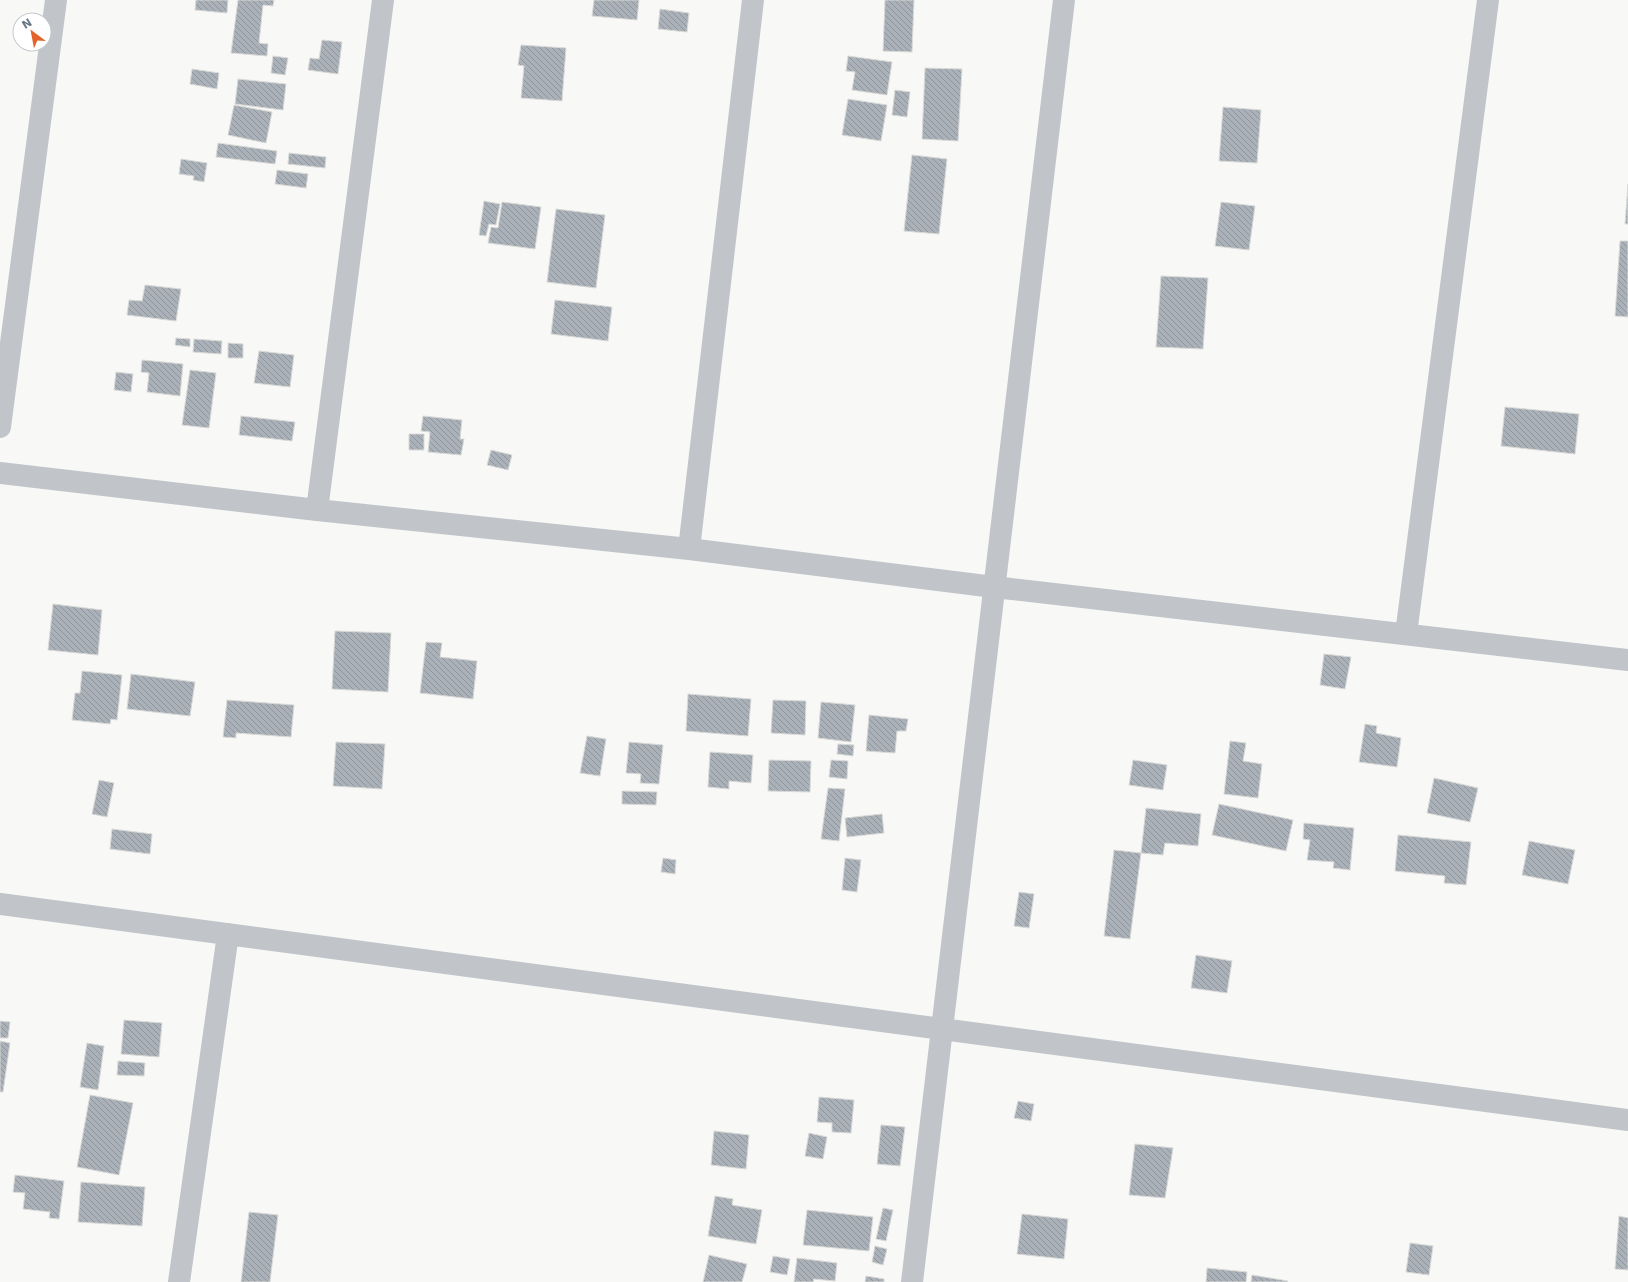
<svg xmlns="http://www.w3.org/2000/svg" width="1628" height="1282" viewBox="0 0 1628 1282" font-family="'DejaVu Sans',sans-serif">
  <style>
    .building { fill: url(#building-back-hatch); stroke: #dadad8 }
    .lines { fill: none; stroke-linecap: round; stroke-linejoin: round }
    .minor { stroke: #c1c5ca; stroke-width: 22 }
  </style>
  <defs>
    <pattern id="building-back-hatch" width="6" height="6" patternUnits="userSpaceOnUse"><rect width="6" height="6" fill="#aab1b8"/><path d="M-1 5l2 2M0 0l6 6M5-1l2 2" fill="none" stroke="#8e959b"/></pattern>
  </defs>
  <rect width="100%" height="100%" fill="#f8f9f6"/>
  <path class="building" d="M196,0H228L227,13L195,10Z
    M238,0H274L273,6L263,5L259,43L268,44L267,56L231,53Z
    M594,0H639L637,20L592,16Z
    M885,0H914L912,52L883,51Z
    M660,9L689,13L687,32L658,29Z
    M322,40L342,42L338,74L308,70L310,58L319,59Z
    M521,45L566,48L562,101L521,98L524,66L518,65Z
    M273,56L288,58L285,75L271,73Z
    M848,56L892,62L887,95L852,90L855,72L846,71Z
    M925,68L962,69L958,141L922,139Z
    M192,69L219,73L217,89L190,84Z
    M238,79L286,84L283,110L235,104Z
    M895,90L910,92L907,117L892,115Z
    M848,99L887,105L881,141L842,135Z
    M234,105L272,112L266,143L228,135Z
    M1223,107L1261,110L1257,163L1219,161Z
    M218,143L277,151L275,164L216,157Z
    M289,153L326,157L325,168L288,164Z
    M912,155L947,159L939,234L904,231Z
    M181,159L207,163L204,182L193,180L194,176L179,174Z
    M277,170L308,174L306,188L275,184Z
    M1628,184V224H1625Z
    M484,201L500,204L496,225L489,224L486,236L479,235Z
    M502,202L541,207L535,249L488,243L491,227L498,228Z
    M1221,202L1255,206L1249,250L1215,246Z
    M556,209L605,215L596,288L547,282Z
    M1620,241H1628V317L1615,316Z
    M1161,276L1208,278L1203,349L1156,347Z
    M145,285L181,289L176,321L127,315L129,300L142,301Z
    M555,300L612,307L608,341L551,334Z
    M176,338L190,339V347L175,345Z
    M194,339L222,341L221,354L193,352Z
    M228,343L243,344V358H228Z
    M259,351L294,355L290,387L254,383Z
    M142,360L183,364L180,396L147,392L149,373L141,372Z
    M190,370L216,373L209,428L182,425Z
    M116,372L133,374L131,392L114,390Z
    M1505,407L1579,414L1575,454L1501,446Z
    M241,416L295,422L292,441L239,435Z
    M423,416L462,420L460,439H464L461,455L428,452L430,432L421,431Z
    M409,434H424V450H409Z
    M491,450L512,455L508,470L487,465Z
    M53,604L102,610L98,655L48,650Z
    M335,631L391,633L388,692L332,689Z
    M426,642L442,643L440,657L477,661L473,699L420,693Z
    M1324,654L1351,657L1345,689L1320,685Z
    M82,671L122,675L117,720L111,719L110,724L72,720L75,693H80Z
    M131,674L195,682L190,716L127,709Z
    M688,694L751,699L748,736L686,731Z
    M227,700L294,705L291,737L236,733V738L223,737Z
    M773,700L806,701L805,735L771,733Z
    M821,702L855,705L851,742L818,738Z
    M869,715L908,719L906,731H897L895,753L866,751Z
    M1365,724L1377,726L1376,733L1401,738L1397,767L1359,762Z
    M587,736L606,739L600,776L580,773Z
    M1230,741L1246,743L1243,761L1262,764L1258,798L1224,794Z
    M336,742L385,744L382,789L333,786Z
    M629,742L663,745L659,784L640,783L641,774L626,773Z
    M838,744L854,745L853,756L837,754Z
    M710,752L753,755L751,783L729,781V789L708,787Z
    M769,760L811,761L810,792L768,791Z
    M831,760L848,761L847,779L829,777Z
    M1133,760L1167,765L1163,790L1129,785Z
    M1434,778L1478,788L1470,822L1427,813Z
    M99,780L114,783L107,817L92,814Z
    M828,788L845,789L839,841L821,839Z
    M622,791L657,792L656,805L622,804Z
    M1219,804L1293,820L1286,851L1212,835Z
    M1146,808L1201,814L1198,846L1165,843L1163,855L1141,853Z
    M882,814L884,833L847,837L845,818Z
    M1304,823L1354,828L1350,870L1333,868L1334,862L1307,860L1310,840L1303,839Z
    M112,829L152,834L150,854L110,849Z
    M1398,835L1471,842L1466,885L1444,883L1445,876L1395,871Z
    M1529,841L1575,850L1568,884L1522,875Z
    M1114,850L1141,853L1130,939L1104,936Z
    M663,858L676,860L675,874L661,872Z
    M845,858L861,860L857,892L842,890Z
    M1019,892L1034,894L1029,928L1014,926Z
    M1196,955L1232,961L1227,993L1191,988Z
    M124,1020L162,1023L159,1057L121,1054Z
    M0,1021L10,1022L8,1038H0Z
    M0,1041L10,1043L3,1092H0Z
    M87,1043L104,1046L98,1090L80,1087Z
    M118,1061L145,1063L144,1076L117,1075Z
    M90,1095L133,1103L119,1175L77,1167Z
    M819,1097L854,1100L851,1133L832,1132V1123L817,1122Z
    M1018,1101L1034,1104L1031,1121L1014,1118Z
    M881,1125L905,1127L900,1166L877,1164Z
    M714,1131L749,1135L746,1169L711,1165Z
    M809,1133L827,1137L823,1159L805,1156Z
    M1135,1144L1173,1148L1165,1198L1129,1195Z
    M15,1175L64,1181L59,1219L49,1218L50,1212L23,1209L25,1193L13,1192Z
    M81,1182L145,1187L142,1226L78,1222Z
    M715,1196L733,1199L732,1205L762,1210L756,1244L708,1236Z
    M883,1208L893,1210L886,1241L876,1239Z
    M807,1210L873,1217L869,1251L803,1245Z
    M249,1212L278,1215L270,1282H241Z
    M1022,1214L1068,1219L1064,1259L1017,1254Z
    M1619,1216L1628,1218V1270L1615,1269Z
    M1410,1243L1433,1246L1429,1275L1406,1272Z
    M875,1246L887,1249L883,1265L872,1262Z
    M709,1255L747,1264L742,1282H703Z
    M773,1256L790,1259L787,1275L770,1272Z
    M797,1258L837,1263L835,1281L814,1279L813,1282H794Z
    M1207,1268L1247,1272L1246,1282H1206Z
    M1252,1275L1288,1281L1287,1282H1251Z
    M866,1276L884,1279V1282H865Z"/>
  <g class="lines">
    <path class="minor" d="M0,427L56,0
      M0,473L317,510L689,549L994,587L1628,660
      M317,510L383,0
      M689,549L753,0
      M1406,634L1488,0
      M0,904L1628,1120
      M179,1282L228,934
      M912,1282L1064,0"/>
  </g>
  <g transform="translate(32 32) rotate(328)"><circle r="19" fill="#ffffff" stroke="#c2c9cf"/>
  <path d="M0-3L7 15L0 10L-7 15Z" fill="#e4632b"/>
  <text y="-6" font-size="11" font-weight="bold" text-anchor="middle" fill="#677787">N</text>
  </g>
</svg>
